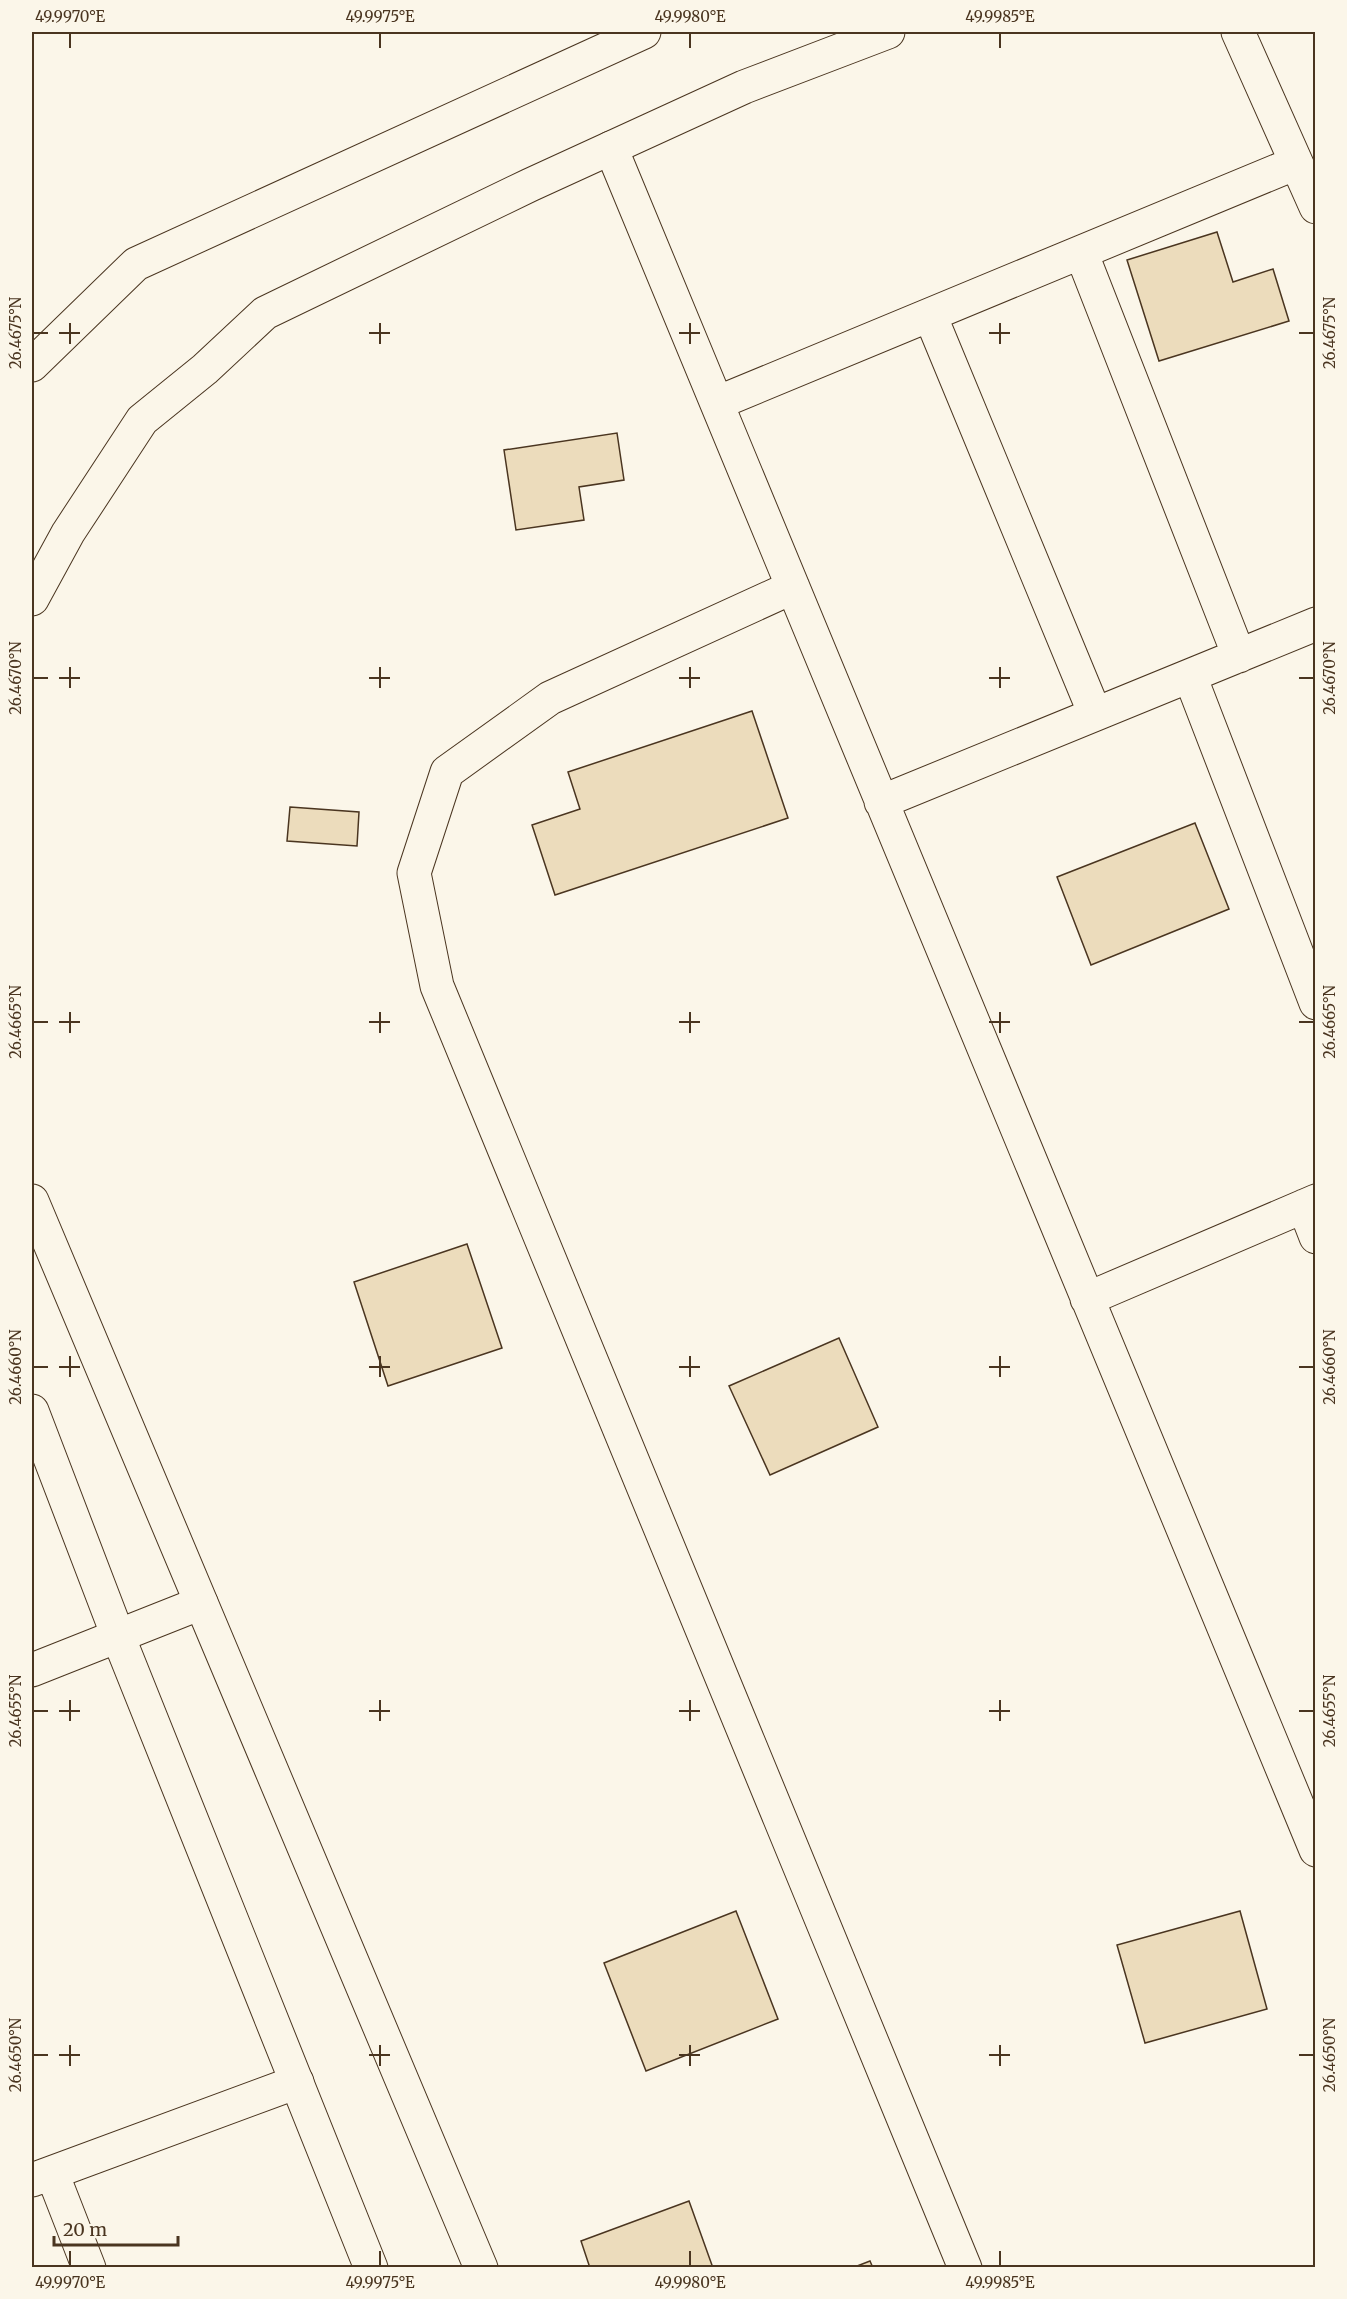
<svg xmlns="http://www.w3.org/2000/svg" width="1347" height="2299" viewBox="0 0 1347 2299" font-family="Merriweather,serif">
  <style>
    .building { fill: #ecdcbc; stroke: #4a3520; stroke-width: 1.5 }
    .lines { fill: none; stroke-linecap: round; stroke-linejoin: round }
    .street-casing { stroke: #4a3520; stroke-width: 35 }
    .secondary-casing { stroke: #4a3520; stroke-width: 35 }
    .street { stroke: #fbf6e9; stroke-width: 33 }
    .secondary { stroke: #fbf6e9; stroke-width: 33 }
    .ticks { fill: none; stroke: #4a3520; stroke-width: 2 }
    .neatline { fill: none; stroke: #4a3520; stroke-width: 2 }
    .ticks-label { font-size: 15px; text-anchor: middle; fill: #4a3520 }
  </style>
  <rect width="100%" height="100%" fill="#fbf6e9"/>
  <path class="building" d="M1217,232L1233,282L1273,269L1289,321L1159,361L1127,260Z
    M617,433L624,480L579,487L584,520L516,530L504,450Z
    M752,711L788,818L555,895L532,825L580,809L568,772Z
    M290,807L359,812L357,846L287,841Z
    M1195,823L1229,909L1091,965L1057,877Z
    M467,1244L502,1348L388,1386L354,1282Z
    M839,1338L878,1427L770,1475L729,1386Z
    M736,1911L778,2019L646,2071L604,1963Z
    M1240,1911L1267,2009L1145,2043L1117,1945Z
    M689,2201L713,2268H590L581,2241Z
    M870,2261L873,2268H852Z"/>
  <g class="lines">
    <defs>
      <path id="street" d="M1238,32L1316,207
        M611,148L1316,1850
        M1081,252L1239,656
        M930,315L1095,714
        M717,403L1296,163
        M793,587L550,698L447,772L414,873L437,986L965,2268
        M1190,676L1316,1003
        M881,802L1316,624
        M1304,1206L1316,1237
        M1087,1299L1316,1201
        M32,1670L201,1603
        M52,2173L89,2268
        M32,2180L297,2082"/>
      <path id="secondary" d="M32,365L136,264L644,32
        M32,599L68,533L142,420L205,369L265,313L530,185L744,87L888,32
        M32,1201L481,2268
        M32,1411L118,1636L371,2268"/>
    </defs>
    <use href="#street" class="street-casing"/>
    <use href="#secondary" class="secondary-casing"/>
    <use href="#street" class="street"/>
    <use href="#secondary" class="secondary"/>
  </g>
  <path class="ticks" d="M70,33V48M380,33V48M690,33V48M1000,33V48M70,323V344M380,323V344M690,323V344M1000,323V344M33,333H48M59,333H80M369,333H390M679,333H700M989,333H1010M1299,333H1314M70,667V688M380,667V688M690,667V688M1000,667V688M33,678H48M59,678H80M369,678H390M679,678H700M989,678H1010M1299,678H1314M70,1012V1033M380,1012V1033M690,1012V1033M1000,1012V1033M33,1022H48M59,1022H80M369,1022H390M679,1022H700M989,1022H1010M1299,1022H1314M70,1356V1377M380,1356V1377M690,1356V1377M1000,1356V1377M33,1367H48M59,1367H80M369,1367H390M679,1367H700M989,1367H1010M1299,1367H1314M70,1700V1721M380,1700V1721M690,1700V1721M1000,1700V1721M33,1711H48M59,1711H80M369,1711H390M679,1711H700M989,1711H1010M1299,1711H1314M70,2045V2066M380,2045V2066M690,2045V2066M1000,2045V2066M33,2055H48M59,2055H80M369,2055H390M679,2055H700M989,2055H1010M1299,2055H1314M70,2251V2266M380,2251V2266M690,2251V2266M1000,2251V2266"/>
  <rect width="1347" height="2299" fill="none" stroke="#fbf6e9" stroke-width="66"/>
  <path d="M54 2236v9h124v-9" fill="none" stroke="#4a3520" stroke-width="3"/>
  <text x="63" y="2236" font-size="18" fill="#4a3520" stroke="#fbf6e9" stroke-width="4.5" paint-order="stroke">20 m</text>
  <rect x="33" y="33" width="1281" height="2233" class="neatline"/>
  <g class="ticks-label">
    <text x="70" y="22">49.9970°E</text>
    <text x="380" y="22">49.9975°E</text>
    <text x="690" y="22">49.9980°E</text>
    <text x="1000" y="22">49.9985°E</text>
    <text transform="translate(16 333) rotate(-90)" y="5">26.4675°N</text>
    <text transform="translate(1330 333) rotate(-90)" y="5">26.4675°N</text>
    <text transform="translate(16 678) rotate(-90)" y="5">26.4670°N</text>
    <text transform="translate(1330 678) rotate(-90)" y="5">26.4670°N</text>
    <text transform="translate(16 1022) rotate(-90)" y="5">26.4665°N</text>
    <text transform="translate(1330 1022) rotate(-90)" y="5">26.4665°N</text>
    <text transform="translate(16 1367) rotate(-90)" y="5">26.4660°N</text>
    <text transform="translate(1330 1367) rotate(-90)" y="5">26.4660°N</text>
    <text transform="translate(16 1711) rotate(-90)" y="5">26.4655°N</text>
    <text transform="translate(1330 1711) rotate(-90)" y="5">26.4655°N</text>
    <text transform="translate(16 2055) rotate(-90)" y="5">26.4650°N</text>
    <text transform="translate(1330 2055) rotate(-90)" y="5">26.4650°N</text>
    <text x="70" y="2288">49.9970°E</text>
    <text x="380" y="2288">49.9975°E</text>
    <text x="690" y="2288">49.9980°E</text>
    <text x="1000" y="2288">49.9985°E</text>
  </g>
</svg>
